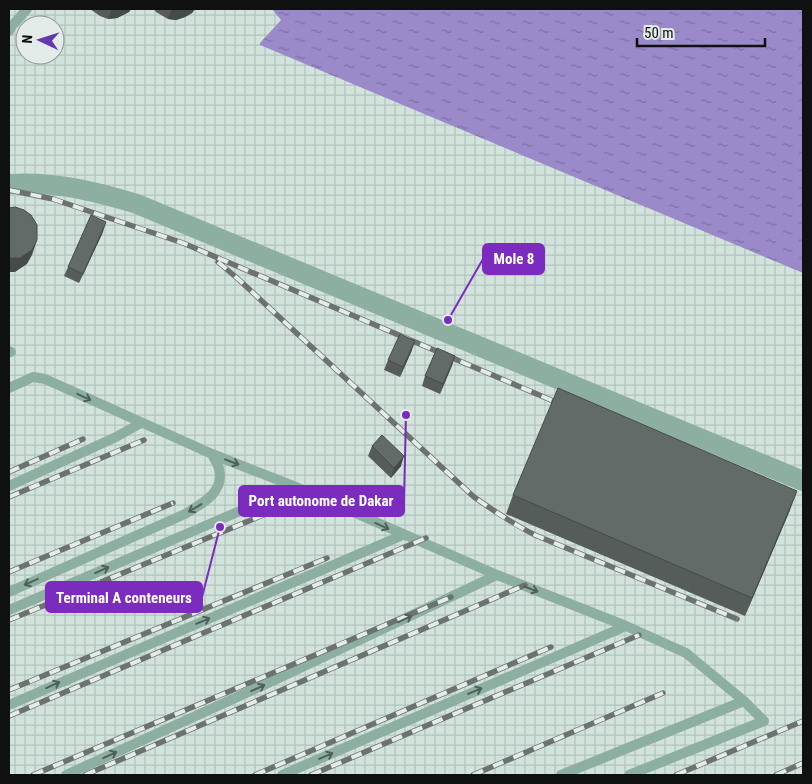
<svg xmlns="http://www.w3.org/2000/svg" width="812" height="784" viewBox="0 0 812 784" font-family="'Roboto Condensed',sans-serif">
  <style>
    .industrial { fill: url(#industrial-grid); fill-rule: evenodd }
    .water { fill: url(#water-ripples) }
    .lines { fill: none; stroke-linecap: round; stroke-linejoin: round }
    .lane { stroke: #8dafa2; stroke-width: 10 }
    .street { stroke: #8dafa2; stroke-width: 20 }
    .rail-casing { stroke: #6c726f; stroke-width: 5.5 }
    .rail { stroke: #e3ece8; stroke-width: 4; stroke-dasharray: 11; stroke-linecap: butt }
    .wall { fill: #555c59 }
    .shaded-wall { fill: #454b49 }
    .building { fill: #636b68; stroke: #454b49 }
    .oneway { stroke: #4e6059 }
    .leader { fill: none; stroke: #7b2cbf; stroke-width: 2 }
    .callout-dot { fill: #7b2cbf; stroke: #e3ece8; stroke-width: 2 }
    .callout { fill: #7b2cbf; stroke: #7b2cbf; stroke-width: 2 }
    .callout-label { font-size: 15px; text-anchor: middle; font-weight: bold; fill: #fff }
  </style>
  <defs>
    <pattern id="industrial-grid" width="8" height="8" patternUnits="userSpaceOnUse" patternTransform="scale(1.25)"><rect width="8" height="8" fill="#d2e3dc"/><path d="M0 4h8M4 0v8" fill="none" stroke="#b3c2bc"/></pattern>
    <pattern id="water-ripples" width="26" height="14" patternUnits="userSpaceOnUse" patternTransform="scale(1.25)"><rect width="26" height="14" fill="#9b8aca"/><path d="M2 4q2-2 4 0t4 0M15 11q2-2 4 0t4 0" fill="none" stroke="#7d6fa3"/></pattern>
  </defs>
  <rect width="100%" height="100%" fill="#e3ece8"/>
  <path class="industrial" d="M9,9H803V775H9ZM25,25H55V55H25Z"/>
  <path class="water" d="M272,9H803V273L260,45V43L281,20Z"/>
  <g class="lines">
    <path class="lane" d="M9,31L11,27L27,9
      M9,351L11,352
      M9,388L33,377L45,379L212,454L296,487L497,575L626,626L686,653L744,701L764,721L629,775
      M9,486L116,437L141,423
      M9,592L185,514C201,504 225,493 219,469C218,464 214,459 212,454
      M9,610L296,487
      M9,705L403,535
      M66,775L279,678L497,575
      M282,775L626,626
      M561,775L744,701"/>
    <path class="street" d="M9,184C54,181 94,191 137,204L803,481"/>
    <defs>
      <path id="rail" d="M9,190L53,199L183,243L565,406
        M218,262L237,278L474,497C494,511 513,524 535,535L737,619
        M9,472L83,439
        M9,497L144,440
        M9,572L173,503
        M9,620L302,499
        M9,690L327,558
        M9,716L426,538
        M33,775L451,597
        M85,775L525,585
        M255,775L551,647
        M311,775L639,635
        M473,775L663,693
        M676,775L803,721
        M776,775L803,763"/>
    </defs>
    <use href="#rail" class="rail-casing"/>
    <use href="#rail" class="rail"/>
  </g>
  <path class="wall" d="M90,9H131L129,12L117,18L108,19L100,16Z
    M154,9H195L192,13L185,17L176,20L168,19L156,12Z
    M103,232L79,283L64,276L68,267Z
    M412,350L400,377L384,370L388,360Z
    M455,356L440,394L422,386L425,376Z
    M372,446L401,466L391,478L368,456Z
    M513,495L790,510L745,616L506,514Z"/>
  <path class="shaded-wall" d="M112,9H131L129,12L117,18L108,19Z
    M172,9H195L192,13L185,17L176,20L168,19Z
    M106,222L103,232L79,283L83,274Z
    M37,240L32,255L27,264L15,272H9V258Z
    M415,341L412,350L400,377L403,367Z
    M455,356L452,366L440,394L443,384Z
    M404,456L401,466L391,478L394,468Z
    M797,491L790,510L745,616L752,598Z"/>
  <path class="building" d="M15,207L24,210L31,215L37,225V240L32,250L20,258H9V208Z
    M91,215L106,222L83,274L68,267Z
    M400,334L415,341L403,367L388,360Z
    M437,348L455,356L443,384L425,376Z
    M558,388L797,491L752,598L513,495Z
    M382,435L404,456L394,468L372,446Z"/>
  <defs><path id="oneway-shaft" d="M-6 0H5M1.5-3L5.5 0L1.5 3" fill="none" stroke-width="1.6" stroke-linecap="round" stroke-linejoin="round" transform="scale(1.25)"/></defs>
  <g class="oneway">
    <use href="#oneway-shaft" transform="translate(84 397) rotate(25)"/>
    <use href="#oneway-shaft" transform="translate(232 462) rotate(21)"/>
    <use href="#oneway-shaft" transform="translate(195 508) rotate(149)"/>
    <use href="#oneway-shaft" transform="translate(382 526) rotate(24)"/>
    <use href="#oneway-shaft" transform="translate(102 570) rotate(-24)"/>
    <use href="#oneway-shaft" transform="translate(31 582) rotate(156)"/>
    <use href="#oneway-shaft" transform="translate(531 589) rotate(21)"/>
    <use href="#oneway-shaft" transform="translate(405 619) rotate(-25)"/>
    <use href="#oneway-shaft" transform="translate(203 621) rotate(-23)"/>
    <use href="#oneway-shaft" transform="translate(53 685) rotate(-24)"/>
    <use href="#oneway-shaft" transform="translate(258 688) rotate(-25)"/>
    <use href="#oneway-shaft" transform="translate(475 691) rotate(-23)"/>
    <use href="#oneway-shaft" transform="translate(110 755) rotate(-25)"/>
    <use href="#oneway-shaft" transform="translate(326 756) rotate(-23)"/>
  </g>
  <path class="leader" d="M448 320L483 259M406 415L404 501M220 527L202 597"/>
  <g class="callout-dot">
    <circle cx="448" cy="320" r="5"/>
    <circle cx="406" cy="415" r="5"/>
    <circle cx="220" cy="527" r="5"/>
  </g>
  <g class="callout">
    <rect x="483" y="244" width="61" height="30" rx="5"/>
    <rect x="239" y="486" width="165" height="30" rx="5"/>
    <rect x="46" y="582" width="156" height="30" rx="5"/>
  </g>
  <g class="callout-label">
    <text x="514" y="264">Mole 8</text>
    <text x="321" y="506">Port autonome de Dakar</text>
    <text x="124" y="603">Terminal A conteneurs</text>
  </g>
  <rect width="812" height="784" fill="none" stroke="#0e1110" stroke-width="20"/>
  <g transform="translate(40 40) rotate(274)"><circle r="24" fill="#e3ece8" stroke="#8e9492"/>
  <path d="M0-4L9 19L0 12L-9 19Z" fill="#6638b0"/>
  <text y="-8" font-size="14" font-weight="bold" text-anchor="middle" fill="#0e1110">N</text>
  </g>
  <path d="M637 38v8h128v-8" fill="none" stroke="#0e1110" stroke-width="2.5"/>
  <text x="644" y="38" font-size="15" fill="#0e1110" stroke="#e3ece8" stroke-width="4" paint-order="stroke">50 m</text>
</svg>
